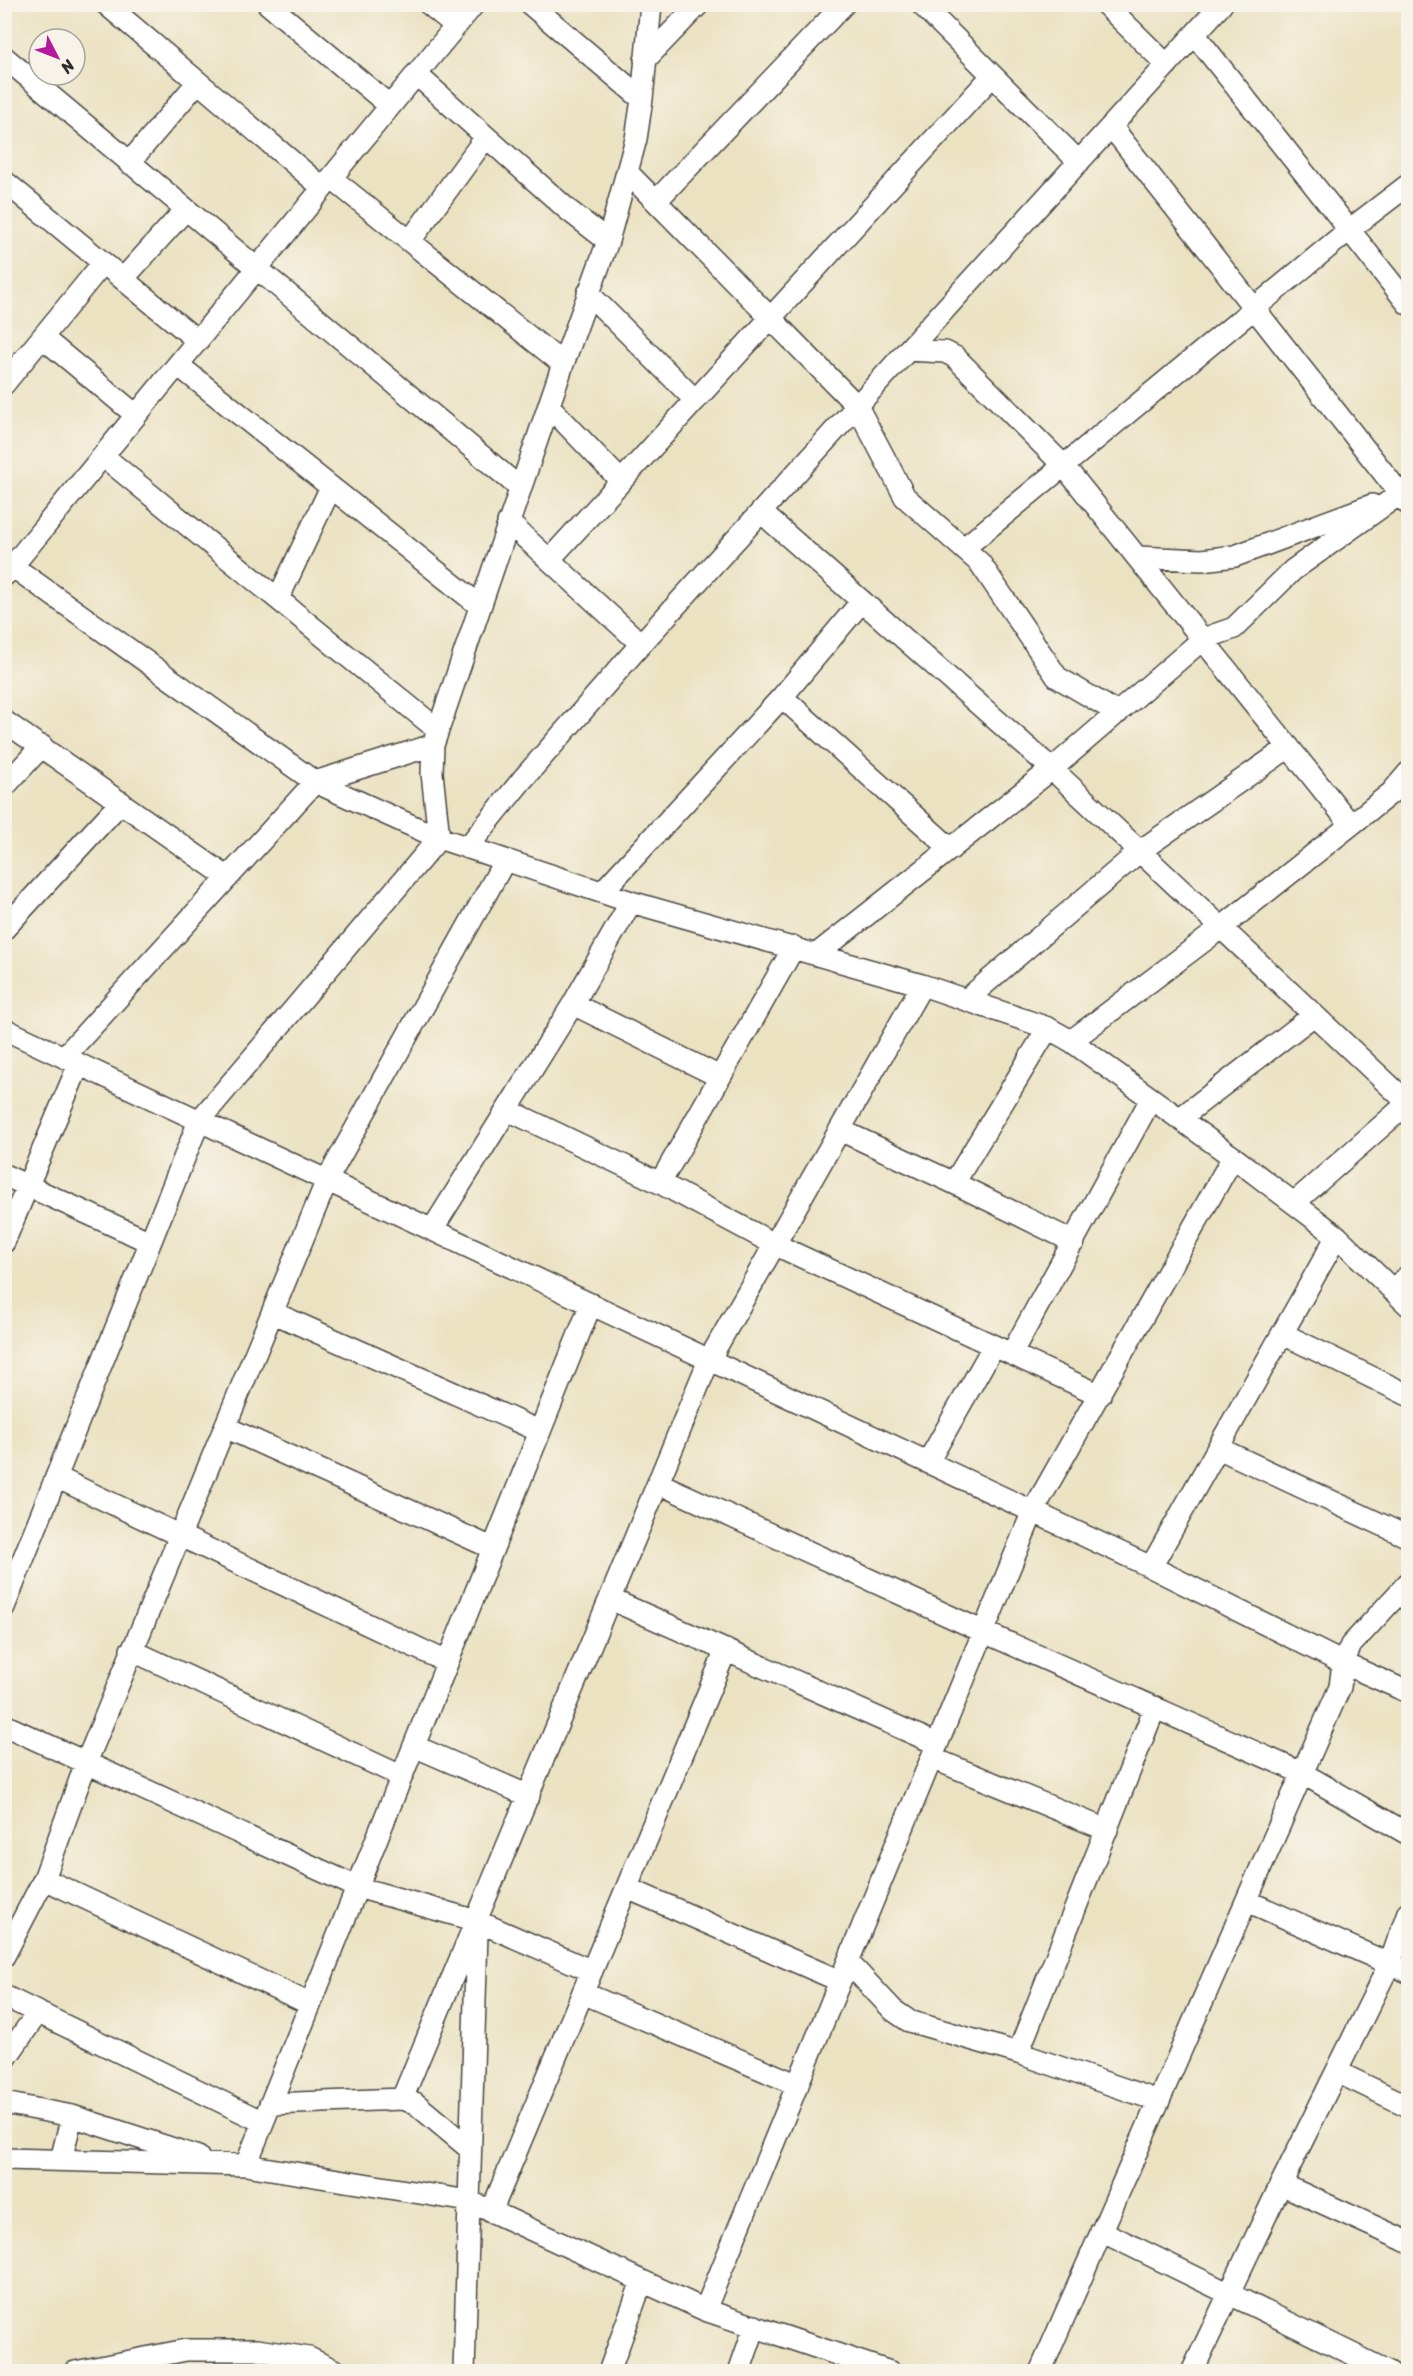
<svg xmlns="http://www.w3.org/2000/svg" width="1413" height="2376" viewBox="0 0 1413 2376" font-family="Sriracha,sans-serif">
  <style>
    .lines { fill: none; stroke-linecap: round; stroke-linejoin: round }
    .street-casing { stroke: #484642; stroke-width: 24 }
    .street { stroke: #fff; stroke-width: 21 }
  </style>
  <rect width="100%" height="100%" fill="#f7f3e8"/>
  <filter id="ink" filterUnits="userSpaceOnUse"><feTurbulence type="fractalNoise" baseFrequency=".0167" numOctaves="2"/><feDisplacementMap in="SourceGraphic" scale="12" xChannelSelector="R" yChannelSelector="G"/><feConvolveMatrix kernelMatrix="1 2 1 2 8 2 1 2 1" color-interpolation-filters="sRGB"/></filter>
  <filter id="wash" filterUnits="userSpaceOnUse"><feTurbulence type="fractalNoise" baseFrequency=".008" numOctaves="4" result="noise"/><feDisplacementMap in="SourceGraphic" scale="24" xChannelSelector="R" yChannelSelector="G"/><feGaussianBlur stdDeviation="1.35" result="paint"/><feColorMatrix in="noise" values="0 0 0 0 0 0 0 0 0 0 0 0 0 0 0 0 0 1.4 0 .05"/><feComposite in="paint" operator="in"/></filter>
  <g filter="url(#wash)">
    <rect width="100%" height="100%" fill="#ebe2c2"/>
  </g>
  <g filter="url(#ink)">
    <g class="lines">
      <defs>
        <path id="street" d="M106,4L323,188
          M268,4L390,106
          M429,4L456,26
          M530,4L642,99
          M921,4L1079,162
          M1105,4L1167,65
          M1195,35L1408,304
          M4,57L520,488
          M645,60L699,4
          M416,74L568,210L608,241
          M1111,126L1408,504
          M129,163L197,83
          M627,172L857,406L905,497L980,563L1057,677L1118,713
          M331,178L563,364
          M4,181L198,341
          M657,200L844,4
          M410,241L486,137
          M123,279L186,209
          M588,293L695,400
          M43,338L136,415
          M908,350L945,352L955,357L1064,466L1351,825
          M178,365L480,606
          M4,384L103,263
          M549,406L621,481
          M103,456L438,730
          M761,512L1052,769L1408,1103
          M508,522L641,644
          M964,548L1349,230L1408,185
          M1137,557L1202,560L1235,556L1372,505
          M550,559L992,76
          M12,566L315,782L439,838L631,902L922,985L1048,1028L1071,1041L1233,1157L1337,1236L1408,1305
          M5,575L474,4
          M278,599L331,487
          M782,697L951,849
          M4,721L227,877
          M4,787L42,746
          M467,848L522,780L641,644L1222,4
          M602,892L782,697L862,601
          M4,929L121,802
          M817,954L1052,769L1203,639L1234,628L1293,570L1408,488
          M966,1000L1140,851L1289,747
          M573,1004L720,1077
          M4,1029L1151,1567L1343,1663L1408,1692
          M1071,1041L1221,928L1391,793L1408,773
          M64,1057L315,782L433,745
          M508,1110L660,1183L776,1245L1100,1395
          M1179,1119L1314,1015
          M840,1130L954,1183L1074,1242
          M4,1175L150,1242
          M660,1183L794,947
          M954,1183L1048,1028
          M1294,1203L1408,1103
          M432,1230L573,1004L631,902
          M4,1242L79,1064
          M1392,1290L1408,1276
          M274,1313L539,1431
          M1283,1334L1408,1395
          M1012,1353L1151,1099
          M225,1427L492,1548
          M1218,1448L1408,1537
          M928,1462L993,1347
          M56,1477L447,1662
          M658,1483L984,1632L1302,1773L1408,1834
          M1151,1567L1337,1236
          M610,1599L937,1744
          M4,1607L199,1121L439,838L432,773L433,745L563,364L608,241L636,139L642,99L651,4
          M131,1650L401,1776
          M4,1725L357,1887L477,1921L592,1971
          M414,1746L529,1796
          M932,1758L1107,1830
          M44,1879L310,2004
          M627,1888L840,1981
          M1247,1901L1408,1972
          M4,1956L44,1879L86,1763L327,1180L505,860
          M848,1962L893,2010L909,2021L1018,2053L1159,2101
          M583,1993L798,2085
          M4,1996L263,2122
          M1018,2053L1155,1707
          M4,2061L38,2012
          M1337,2072L1408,2106
          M402,2099L709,1360L922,985
          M4,2103L72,2116L198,2157
          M270,2104L402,2099L415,2103L470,2149
          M4,2159L246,2165L469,2201L705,2310L890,2372
          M61,2160L72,2116
          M246,2165L591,1304
          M1281,2184L1408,2242
          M491,2212L726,1650
          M1101,2231L1389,2372
          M705,2310L1033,1511L1233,1157
          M75,2372L186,2350H257L309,2358L338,2372
          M464,2372L477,1933
          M609,2372L642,2281
          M739,2372L755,2326
          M1040,2372L1340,1687L1343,1663L1351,1645L1408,1583
          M1192,2372L1281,2184L1390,1963L1408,1912"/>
      </defs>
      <use href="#street" class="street-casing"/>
      <use href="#street" class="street"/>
    </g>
  </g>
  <rect width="1413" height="2376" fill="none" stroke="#f7f3e8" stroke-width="24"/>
  <g transform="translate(57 57) rotate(132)"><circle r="28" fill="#f7f3e8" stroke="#a5a39c" stroke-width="1.5"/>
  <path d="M0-4.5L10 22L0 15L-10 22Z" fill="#b5179e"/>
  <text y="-9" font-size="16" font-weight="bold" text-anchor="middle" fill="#2b2b2b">N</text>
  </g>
</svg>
